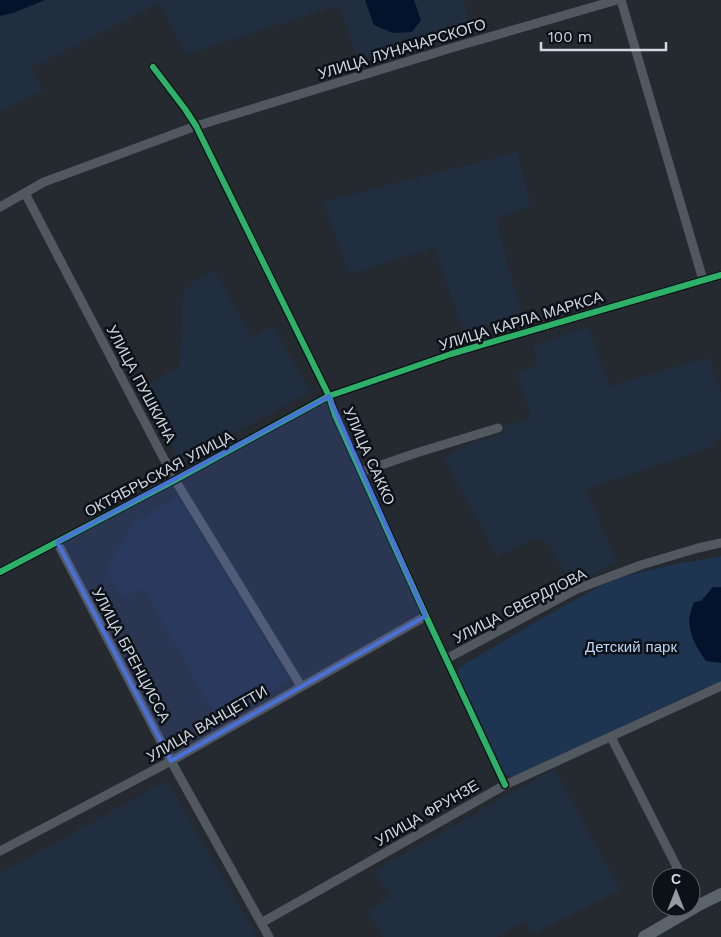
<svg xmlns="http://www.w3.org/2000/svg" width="721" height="937" viewBox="0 0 721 937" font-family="'Work Sans',sans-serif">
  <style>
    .built { fill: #212e3f }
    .green { fill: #1e3552 }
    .water { fill: #03132b }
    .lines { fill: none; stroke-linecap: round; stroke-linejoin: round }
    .street { stroke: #525860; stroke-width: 9 }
    .secondary { stroke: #5b636c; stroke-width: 12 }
    .cycleway-casing { stroke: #0c1117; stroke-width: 9 }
    .cycleway { stroke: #2db169; stroke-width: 6 }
    .marked { fill: #4a70da; fill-opacity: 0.2; stroke: #4a70da; stroke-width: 4; stroke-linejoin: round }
    .labels { text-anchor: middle; stroke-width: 5; stroke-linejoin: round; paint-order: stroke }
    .street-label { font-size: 15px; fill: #d1d8e0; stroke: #0c1117 }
    .park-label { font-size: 15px; fill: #bed6f4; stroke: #0c1117 }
  </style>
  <rect width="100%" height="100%" fill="#242a30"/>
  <path class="built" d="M0,0H464L470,25L358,59L340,5L187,54L159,3L30,69L43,90L0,112Z
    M517,152L531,205L496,219L521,314L464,332L434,247L350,274L323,202Z
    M214,270L252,338L273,326L310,392L179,462L143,387L179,367L183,289Z
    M588,327L609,386L709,357L721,394V433L712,447L586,489L601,526L616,561L572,587L549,544L536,538L497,556L444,457L469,444L505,433V426L532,419L517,373L538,364L532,345Z
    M177,496L289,680L219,721L144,588L122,598L106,570L133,525Z
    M554,769L620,890L533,934L525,921L497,937H383L367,911L390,897L375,870Z
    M167,781L257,937H0V873Z"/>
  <path class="green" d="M721,556V682L695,692L520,774L511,777L505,774L477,719L457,675V671L460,667L534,623L602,585C639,569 681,564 721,556Z"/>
  <path class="water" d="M0,0H45L13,13L0,16Z
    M365,0H414L421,20L412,32L393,33L374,25Z
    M713,587H721V663L706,661C697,649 689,634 689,619C690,613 692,608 694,602L701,601Z"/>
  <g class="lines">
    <path class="street" d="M621,0L703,280
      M153,67L185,109L196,126L329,396L335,415L426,616L505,785
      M25,193L175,480L301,686
      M0,207L44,182L196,126L458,46L617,0
      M361,472L416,453L498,428
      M57,542L171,761L269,937
      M0,572L175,480L329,396L451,354L721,275
      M446,659L577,589L641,565L698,548L721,543
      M611,737L682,877
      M0,851L171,761L426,616
      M691,895L697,906
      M261,923L505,785L721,686"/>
    <path class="secondary" d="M644,937L697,906L721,894"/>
    <defs>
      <path id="cycleway" d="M153,67L185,109L196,126L329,396L335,415L426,616L505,785
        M0,572L175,480L329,396L451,354L721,275"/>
    </defs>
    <use href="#cycleway" class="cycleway-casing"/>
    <use href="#cycleway" class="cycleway"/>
  </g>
  <path class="marked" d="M329,396L426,616L171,761L57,542Z"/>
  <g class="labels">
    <g class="street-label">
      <text transform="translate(402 49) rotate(-17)" y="5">УЛИЦА ЛУНАЧАРСКОГО</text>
      <text transform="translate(521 321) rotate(-17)" y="5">УЛИЦА КАРЛА МАРКСА</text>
      <text transform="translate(141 384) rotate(62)" y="5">УЛИЦА ПУШКИНА</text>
      <text transform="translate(369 456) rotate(66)" y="5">УЛИЦА САККО</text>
      <text transform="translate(159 474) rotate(-28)" y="5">ОКТЯБРЬСКАЯ УЛИЦА</text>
      <text transform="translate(520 606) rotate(-27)" y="5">УЛИЦА СВЕРДЛОВА</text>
      <text transform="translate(131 655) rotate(62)" y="5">УЛИЦА БРЕНЦИССА</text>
      <text transform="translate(207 724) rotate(-30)" y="5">УЛИЦА ВАНЦЕТТИ</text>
      <text transform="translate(427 813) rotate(-30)" y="5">УЛИЦА ФРУНЗЕ</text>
    </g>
    <g class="park-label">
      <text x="631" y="652">Детский парк</text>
    </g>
  </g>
  <g transform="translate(676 892)"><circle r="24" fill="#0c1117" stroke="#5b6167"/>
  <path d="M0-4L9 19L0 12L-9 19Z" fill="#949ba2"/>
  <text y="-8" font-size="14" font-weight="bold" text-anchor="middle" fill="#d1d8e0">С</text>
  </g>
  <path d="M541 42v8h125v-8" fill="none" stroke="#d1d8e0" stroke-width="2.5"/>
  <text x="548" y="42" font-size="15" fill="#d1d8e0" stroke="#0c1117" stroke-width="4" paint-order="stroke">100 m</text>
</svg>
